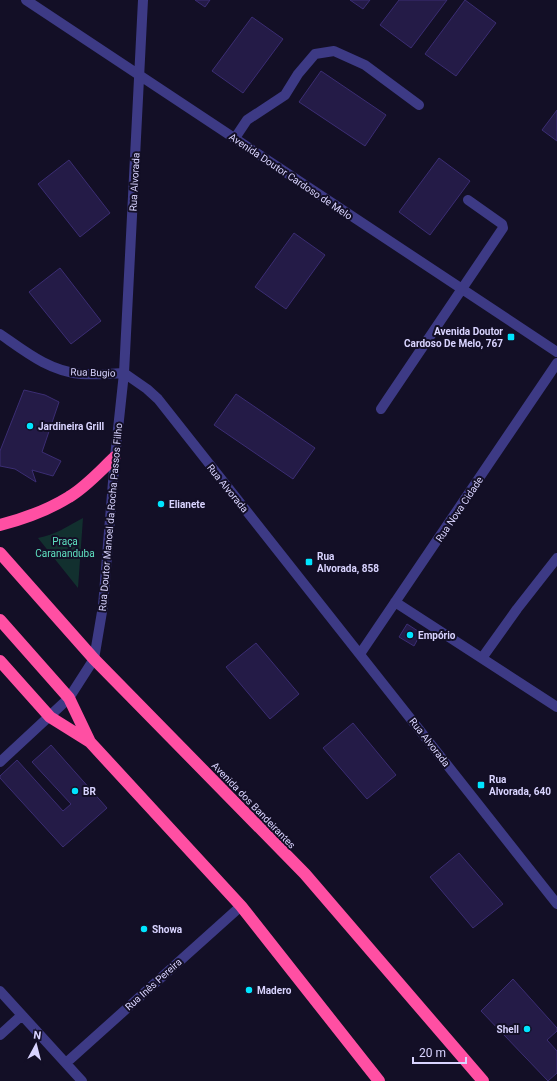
<svg xmlns="http://www.w3.org/2000/svg" width="557" height="1081" viewBox="0 0 557 1081" font-family="Roboto,sans-serif">
  <style>
    .green { fill: #12302f }
    .building { fill: #241b47; stroke: #3b2d73 }
    .lines { fill: none; stroke-linecap: round; stroke-linejoin: round }
    .minor { stroke: #3d3a85; stroke-width: 10 }
    .highway { stroke: #ff4fa3; stroke-width: 12 }
    .poi-dot { fill: #00e5ff; stroke: #130f26; stroke-width: 1.5 }
    .labels { text-anchor: middle; stroke-width: 4; stroke-linejoin: round; paint-order: stroke }
    .street-label { font-size: 10px; fill: #d9d4ff; stroke: #130f26 }
    .poi-label { font-size: 10px; font-weight: bold; fill: #d9d4ff; stroke: #130f26; text-anchor: start }
    .park-label { font-size: 10px; fill: #5fe0c0; stroke: #130f26 }
  </style>
  <rect width="100%" height="100%" fill="#130f26"/>
  <path class="green" d="M83,518L78,588L38,538C55,535 68,526 83,518Z"/>
  <path class="building" d="M195,0H210L205,7Z
    M350,0H370L363,9Z
    M399,0H447L411,48L380,25Z
    M465,0L496,23L456,76L425,54Z
    M252,17L283,39L243,93L212,71Z
    M321,71L386,115L365,146L299,102Z
    M557,110V141L542,130Z
    M439,158L470,181L430,235L399,212Z
    M69,160L110,213L80,237L38,184Z
    M294,233L325,255L286,309L255,287Z
    M60,268L101,321L71,344L29,292Z
    M24,390L45,395L59,402L42,452L61,461L53,476L32,470L36,482L15,469L0,466V451Z
    M236,394L315,448L293,479L214,425Z
    M407,624L421,633L414,646L399,637Z
    M256,643L299,694L270,719L226,667Z
    M353,723L396,775L367,799L323,748Z
    M51,745L107,808L63,847L0,778V776L17,760L63,811L71,804L32,762Z
    M459,853L503,904L473,928L430,877Z
    M513,979L557,1028V1031L547,1040L557,1051V1073L548,1081L481,1011Z"/>
  <g class="lines">
    <path class="minor" d="M26,0L557,352
      M235,138L247,120L285,95L298,74L315,54L334,51L365,65L419,105
      M0,334C26,352 49,371 81,374C95,375 110,374 124,373
      M124,373L147,389L158,399L557,904
      M381,409L387,400L503,228L502,224L468,200
      M395,602L557,707
      M360,654L557,363
      M482,658L517,609L557,558
      M0,762L69,698L94,659L103,606L115,457L124,373L143,0
      M0,991L82,1081
      M0,1035L22,1015
      M66,1063L241,906"/>
    <path class="highway" d="M0,525C23,519 48,510 69,497C86,487 100,471 115,457
      M0,553L94,659L305,874L483,1081
      M0,620L69,698L90,742
      M0,661L50,717L90,742L241,906L379,1081"/>
  </g>
  <g class="poi-dot">
    <rect x="507" y="333" width="8" height="8" rx="2"/>
    <circle cx="30" cy="426" r="4"/>
    <circle cx="161" cy="504" r="4"/>
    <rect x="305" y="558" width="8" height="8" rx="2"/>
    <circle cx="410" cy="635" r="4"/>
    <rect x="477" y="781" width="8" height="8" rx="2"/>
    <circle cx="75" cy="791" r="4"/>
    <circle cx="144" cy="929" r="4"/>
    <circle cx="249" cy="990" r="4"/>
    <circle cx="527" cy="1029" r="4"/>
  </g>
  <g class="labels">
    <g class="street-label">
      <text transform="translate(291 176) rotate(34)" y="4">Avenida Doutor Cardoso de Melo</text>
      <text transform="translate(134 182) rotate(-87)" y="4">Rua Alvorada</text>
      <text transform="translate(93 372) rotate(2)" y="4">Rua Bugio</text>
      <text transform="translate(228 488) rotate(51)" y="4">Rua Alvorada</text>
      <text transform="translate(459 509) rotate(-56)" y="4">Rua Nova Cidade</text>
      <text transform="translate(110 517) rotate(-85)" y="4">Rua Doutor Manoel da Rocha Passos Filho</text>
      <text transform="translate(430 742) rotate(52)" y="4">Rua Alvorada</text>
      <text transform="translate(254 805) rotate(46)" y="4">Avenida dos Bandeirantes</text>
      <text transform="translate(153 984) rotate(-42)" y="4">Rua Inês Pereira</text>
    </g>
    <g class="poi-label">
      <text x="503" y="335" text-anchor="end">Avenida Doutor<tspan x="503" dy="12">Cardoso De Melo, 767</tspan></text>
      <text x="38" y="430">Jardineira Grill</text>
      <text x="169" y="508">Elianete</text>
      <text x="317" y="560">Rua<tspan x="317" dy="12">Alvorada, 858</tspan></text>
      <text x="418" y="639">Empório</text>
      <text x="489" y="783">Rua<tspan x="489" dy="12">Alvorada, 640</tspan></text>
      <text x="83" y="795">BR</text>
      <text x="152" y="933">Showa</text>
      <text x="257" y="994">Madero</text>
      <text x="519" y="1033" text-anchor="end">Shell</text>
    </g>
    <g class="park-label">
      <text x="65" y="545">Praça<tspan x="65" dy="12">Carananduba</tspan></text>
    </g>
  </g>
  <g transform="translate(36 1045) rotate(7)" stroke="#130f26" stroke-width="3" paint-order="stroke">
  <path d="M0-3L7 15L0 10L-7 15Z" fill="#d9d4ff"/>
  <text y="-6" font-size="11" font-weight="bold" text-anchor="middle" fill="#d9d4ff">N</text>
  </g>
  <path d="M413 1057v6h53v-6" fill="none" stroke="#d9d4ff" stroke-width="2"/>
  <text x="419" y="1057" font-size="12" fill="#d9d4ff" stroke="#130f26" stroke-width="3" paint-order="stroke">20 m</text>
</svg>
